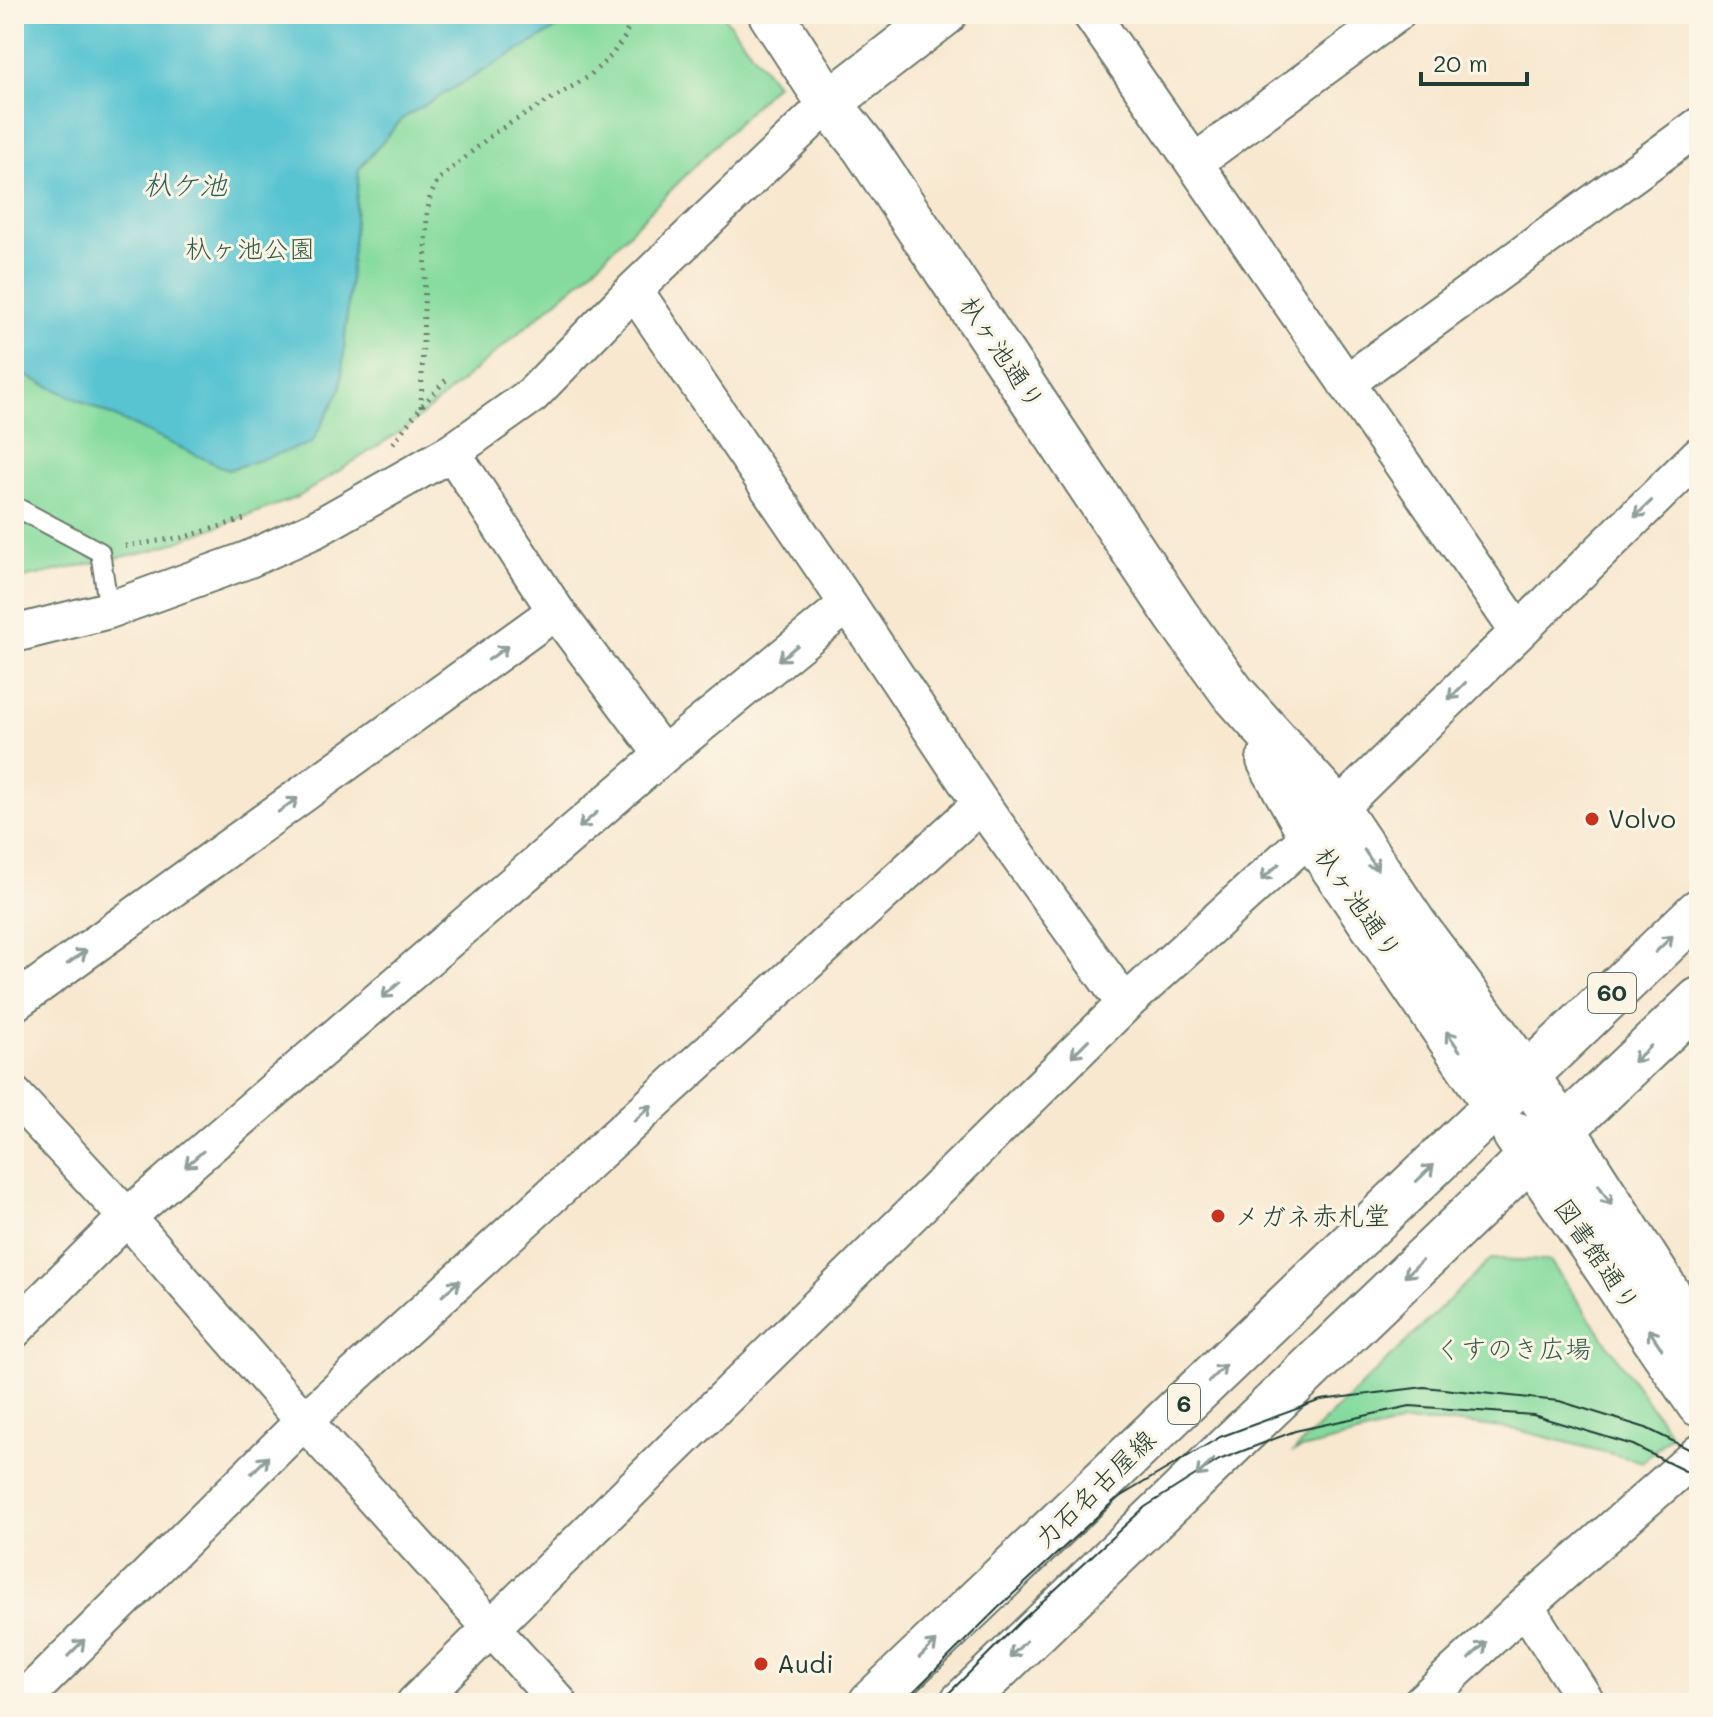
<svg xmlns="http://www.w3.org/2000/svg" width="1713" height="1717" viewBox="0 0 1713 1717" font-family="Mali,'Klee One',sans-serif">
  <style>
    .green { fill: #85db9e; stroke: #528c69; stroke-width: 2 }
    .water { fill: #58c4d1; stroke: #3c8082; stroke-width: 2 }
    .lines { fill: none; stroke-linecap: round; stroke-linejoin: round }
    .lane-casing { stroke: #6b796b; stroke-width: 22 }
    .street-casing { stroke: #6b796b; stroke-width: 40 }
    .secondary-casing { stroke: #6b796b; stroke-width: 48 }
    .primary-casing { stroke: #6b796b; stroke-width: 48 }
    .path { stroke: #6b796b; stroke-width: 5; stroke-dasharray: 2 6; stroke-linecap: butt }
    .lane { stroke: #fff; stroke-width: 18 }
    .street { stroke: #fff; stroke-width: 36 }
    .secondary { stroke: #fff; stroke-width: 44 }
    .primary { stroke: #fff; stroke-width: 44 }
    .tram { stroke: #1f3d34; stroke-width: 2 }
    .oneway { stroke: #8f9e9a }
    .poi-dot { fill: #c8321e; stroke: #fcf5e5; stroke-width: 3 }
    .labels { text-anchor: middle; stroke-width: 6; stroke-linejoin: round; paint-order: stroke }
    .shield { fill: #fcf5e5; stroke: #617469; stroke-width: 2 }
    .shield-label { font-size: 24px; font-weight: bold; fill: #1f3d34 }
    .park-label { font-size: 26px; fill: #335d49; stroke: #fcf5e5 }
    .street-label { font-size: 26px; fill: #1f3d34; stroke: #fcf5e5 }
    .poi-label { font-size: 26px; fill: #1f3d34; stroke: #fcf5e5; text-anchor: start }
    .water-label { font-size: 28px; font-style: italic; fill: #2d5f5b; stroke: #fcf5e5 }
  </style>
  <rect width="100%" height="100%" fill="#fcf5e5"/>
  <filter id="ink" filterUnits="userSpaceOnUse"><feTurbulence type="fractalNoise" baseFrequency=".0125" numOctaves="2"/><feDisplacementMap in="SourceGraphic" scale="16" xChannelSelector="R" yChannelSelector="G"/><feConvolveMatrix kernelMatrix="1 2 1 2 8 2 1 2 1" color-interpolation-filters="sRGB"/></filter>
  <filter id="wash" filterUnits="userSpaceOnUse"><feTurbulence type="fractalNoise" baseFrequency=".006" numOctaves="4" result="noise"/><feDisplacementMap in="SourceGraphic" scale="32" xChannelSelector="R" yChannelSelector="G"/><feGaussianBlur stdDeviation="1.8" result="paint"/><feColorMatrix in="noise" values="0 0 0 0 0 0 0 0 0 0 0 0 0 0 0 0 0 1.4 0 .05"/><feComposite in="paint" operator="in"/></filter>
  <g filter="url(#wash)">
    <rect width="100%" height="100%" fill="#f8e8d0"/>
    <path class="green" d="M14,14H722L776,84L586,276L409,426L298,497L154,550L14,580Z
      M1491,1259L1550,1261L1671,1435L1643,1462L1518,1430L1462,1423H1403L1294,1451Z"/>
    <path class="water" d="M14,14H575L576,17L403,118L359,169L341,388L312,443L228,470L14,370Z"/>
  </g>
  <g filter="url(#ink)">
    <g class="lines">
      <defs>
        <path id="lane" d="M14,506L100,552L109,610"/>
        <path id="street" d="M1091,14L1518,631
          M1194,163L1396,14
          M634,290L848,604L981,804L1125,1004
          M1346,383L1699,126
          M452,452L556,611L663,755
          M14,634L109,610L247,560L314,530L452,452L532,395L634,290L829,103
          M14,1003L556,611
          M14,1095L127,1217L304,1421L559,1703
          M14,1330L127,1217L663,755L848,604
          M1525,1606L1587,1703
          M20,1703L304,1421L981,804
          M415,1703L1125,1004L1311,835L1699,455
          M1421,1703L1525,1606L1699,1453"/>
        <path id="secondary" d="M771,14L829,103L864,147L1177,616L1233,693L1337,809L1414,924L1526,1075
          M829,103L944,14
          M1269,760L1311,835L1496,1106"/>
        <path id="primary" d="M1526,1075L1563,1129L1699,1342
          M1515,1134L1699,1404
          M871,1703L1699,911
          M962,1703L1530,1157L1563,1129L1699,1000"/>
      </defs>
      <use href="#lane" class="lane-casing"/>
      <use href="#street" class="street-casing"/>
      <use href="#secondary" class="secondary-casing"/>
      <use href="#primary" class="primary-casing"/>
      <path class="path" d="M421,407L427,214L430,198L437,181L494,133L588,77L611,56L625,37L632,14
        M393,443L421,407L446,380
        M125,546L185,537L247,518"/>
      <use href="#lane" class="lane"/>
      <use href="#street" class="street"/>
      <use href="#secondary" class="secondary"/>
      <use href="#primary" class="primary"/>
      <path class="tram" d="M902,1703L998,1608L1116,1499L1220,1437L1321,1400L1424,1387L1559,1401L1646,1428L1699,1454
        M939,1703L1020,1622L1145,1507L1219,1460L1295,1431L1410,1406L1533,1415L1633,1445L1699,1478"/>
    </g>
    <defs><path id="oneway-shaft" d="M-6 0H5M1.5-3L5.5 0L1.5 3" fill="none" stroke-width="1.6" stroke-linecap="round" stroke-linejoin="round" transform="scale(2)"/></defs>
    <g class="oneway">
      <use href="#oneway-shaft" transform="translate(1643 509) rotate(136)"/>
      <use href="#oneway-shaft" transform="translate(498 653) rotate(-36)"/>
      <use href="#oneway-shaft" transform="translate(788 653) rotate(141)"/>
      <use href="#oneway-shaft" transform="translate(1457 691) rotate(135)"/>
      <use href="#oneway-shaft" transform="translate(288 805) rotate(-36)"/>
      <use href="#oneway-shaft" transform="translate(588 820) rotate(139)"/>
      <use href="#oneway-shaft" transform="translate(1371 860) rotate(56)"/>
      <use href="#oneway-shaft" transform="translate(1270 872) rotate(138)"/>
      <use href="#oneway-shaft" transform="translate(1664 944) rotate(-44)"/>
      <use href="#oneway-shaft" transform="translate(77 957) rotate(-36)"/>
      <use href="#oneway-shaft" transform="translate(391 990) rotate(139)"/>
      <use href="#oneway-shaft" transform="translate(1453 1041) rotate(-125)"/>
      <use href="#oneway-shaft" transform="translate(1080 1048) rotate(135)"/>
      <use href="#oneway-shaft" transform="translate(1642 1054) rotate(137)"/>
      <use href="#oneway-shaft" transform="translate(643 1113) rotate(-42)"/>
      <use href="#oneway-shaft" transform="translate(194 1159) rotate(139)"/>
      <use href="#oneway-shaft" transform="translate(1425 1173) rotate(-44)"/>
      <use href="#oneway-shaft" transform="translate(1605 1195) rotate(58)"/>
      <use href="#oneway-shaft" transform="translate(1413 1269) rotate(136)"/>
      <use href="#oneway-shaft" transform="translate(451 1288) rotate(-42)"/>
      <use href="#oneway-shaft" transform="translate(1655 1339) rotate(-124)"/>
      <use href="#oneway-shaft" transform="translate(1217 1373) rotate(-44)"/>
      <use href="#oneway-shaft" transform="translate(260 1465) rotate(-45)"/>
      <use href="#oneway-shaft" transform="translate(1205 1468) rotate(136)"/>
      <use href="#oneway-shaft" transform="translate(76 1648) rotate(-45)"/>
      <use href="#oneway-shaft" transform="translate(928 1649) rotate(-44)"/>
      <use href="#oneway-shaft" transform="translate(1018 1649) rotate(136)"/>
      <use href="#oneway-shaft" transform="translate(1478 1650) rotate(-43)"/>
    </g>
  </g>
  <g class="poi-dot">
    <circle cx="1592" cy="819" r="8"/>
    <circle cx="1218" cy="1216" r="8"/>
    <circle cx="761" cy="1664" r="8"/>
  </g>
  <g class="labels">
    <g class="shield">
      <rect x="1588" y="973" width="48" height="40" rx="6"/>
      <rect x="1168" y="1384" width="32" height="40" rx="6"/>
    </g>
    <g class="shield-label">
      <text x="1612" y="1001">60</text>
      <text x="1184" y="1412">6</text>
    </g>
    <g class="park-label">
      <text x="250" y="258">杁ヶ池公園</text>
      <text x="1513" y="1358">くすのき広場</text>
    </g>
    <g class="street-label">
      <text transform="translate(1002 353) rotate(56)" y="9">杁ヶ池通り</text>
      <text transform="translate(1358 903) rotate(55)" y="9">杁ヶ池通り</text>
      <text transform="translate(1597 1255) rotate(56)" y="9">図書館通り</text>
      <text transform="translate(1095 1489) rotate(-44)" y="9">力石名古屋線</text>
    </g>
    <g class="poi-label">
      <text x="1608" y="828">Volvo</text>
      <text x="1234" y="1225">メガネ赤札堂</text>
      <text x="777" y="1673">Audi</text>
    </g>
    <g class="water-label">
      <text x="185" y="195">杁ケ池</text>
    </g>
  </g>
  <rect width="1713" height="1717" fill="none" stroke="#fcf5e5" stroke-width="48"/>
  <path d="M1421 72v12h106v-12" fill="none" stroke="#1f3d34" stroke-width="4"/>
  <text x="1433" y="72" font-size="24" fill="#1f3d34" stroke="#fcf5e5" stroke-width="6" paint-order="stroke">20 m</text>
</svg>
